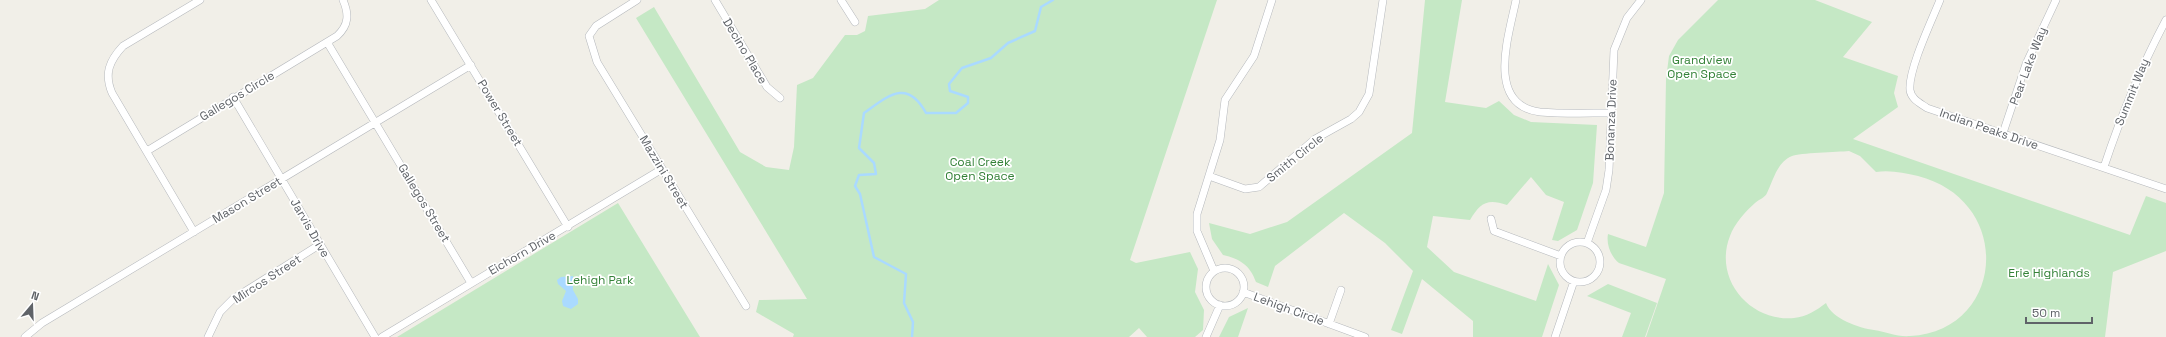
<svg xmlns="http://www.w3.org/2000/svg" width="2166" height="337" viewBox="0 0 2166 337" font-family="'Space Grotesk',sans-serif">
  <style>
    .green { fill: #c5e8c5; fill-rule: evenodd }
    .water { fill: #aadaff }
    .lines { fill: none; stroke-linecap: round; stroke-linejoin: round }
    .stream { stroke: #aadaff; stroke-width: 2.5 }
    .minor-casing { stroke: #b5b8bc; stroke-width: 8 }
    .minor { stroke: #fff; stroke-width: 7 }
    .labels { text-anchor: middle; stroke-width: 3.5; stroke-linejoin: round; paint-order: stroke }
    .street-label { font-size: 12px; fill: #5f6368; stroke: #fff }
    .park-label { font-size: 12px; fill: #348238; stroke: #fff }
  </style>
  <rect width="100%" height="100%" fill="#f1efe8"/>
  <path class="green" d="M939,0H1217L1130,260L1136,263L1190,252L1198,269L1195,292L1204,310L1203,330L1195,337H1147L1139,328L1129,337H793L794,334L756,312L759,300L807,299L636,18L654,7L740,152L766,167L789,170L794,147L797,85L813,78L845,35H857L865,31L868,16L925,9Z
    M1425,0H1462L1445,102L1486,108L1499,101L1514,115L1531,122L1597,125L1593,183L1577,230L1558,241L1552,240L1564,202L1546,195L1531,177L1507,205C1487,198 1480,203 1470,220L1433,216L1427,247L1454,272L1536,301L1548,264L1559,285L1542,337H1473V321L1422,279L1402,334L1391,330L1413,271L1385,243L1344,213L1275,266L1268,287L1256,282C1250,265 1240,259 1223,255L1212,239L1209,223L1250,234L1287,222L1412,133Z
    M1718,0H1815L1872,22L1843,57L1898,76L1894,93L1898,107L1853,139L2130,235L2146,196L2166,203V251L2113,272L2105,337H1646L1666,279L1619,263C1611,257 1606,244 1608,234L1646,247L1664,193L1666,79L1669,56L1678,40ZM1849,151L1860,156L1876,172C1891,170 1904,173 1918,176C2015,201 2005,331 1910,336C1897,337 1887,332 1874,330C1859,328 1832,319 1826,303C1817,310 1806,317 1794,318C1750,322 1713,279 1730,236C1734,224 1746,211 1755,203C1759,199 1765,198 1767,193C1773,181 1777,162 1792,156C1799,153 1838,152 1849,151Z
    M618,203L700,337H397Z
    M1608,284L1657,303L1645,337H1622L1631,313L1587,296Z
    M1248,308L1238,337H1219L1229,317Z"/>
  <path class="water" d="M573,276V290L578,299V304L571,309L563,306L562,301L566,291L558,284L557,280L561,277Z"/>
  <g class="lines">
    <path class="stream" d="M912,337L913,322L904,303L906,274L874,257L860,194L855,186L859,175L876,174L874,163L859,148L864,113C888,96 907,78 926,113H956L968,103V97L950,91L949,84L962,68L991,58L1008,43L1035,31L1041,7L1053,0"/>
    <defs>
      <path id="minor" d="M431,0L568,227
        M637,0L596,26L589,36L597,62L746,306
        M715,0L767,87L780,98
        M841,0L855,22
        M1516,0C1509,35 1485,105 1540,112C1563,114 1588,113 1611,113
        M1940,0C1932,20 1908,70 1910,90C1911,99 1920,103 1927,108L2166,189
        M327,42L471,283
        M233,97L375,337
        M2003,133L2026,64L2056,0
        M147,151L337,36C349,25 349,14 343,0
        M2104,167C2121,116 2141,67 2166,20
        M1209,176L1245,189L1259,187L1315,139L1351,119L1359,112L1369,94L1383,0
        M1491,219L1494,231L1561,256
        M194,232L112,93C104,74 109,61 123,46L200,0
        M1560 262a20 20 0 1 1 40 0a20 20 0 1 1-40 0Z
        M1587,243L1606,190L1609,170L1614,50L1627,18L1641,0
        M1206 287a19 19 0 1 1 38 0a19 19 0 1 1-38 0Z
        M1214,271L1197,231V214L1220,140L1225,100L1254,56L1272,0
        M1243,292L1365,337
        M1329,324L1341,290
        M25,337L42,323L471,65
        M208,337L220,312L233,299L319,245
        M382,337L662,169
        M1206,337L1220,305
        M1555,337L1574,281"/>
    </defs>
    <use href="#minor" class="minor-casing"/>
    <use href="#minor" class="minor"/>
  </g>
  <g class="labels">
    <g class="street-label">
      <text transform="translate(745 51) rotate(59)" y="4">Decino Place</text>
      <text transform="translate(2028 66) rotate(-69)" y="4">Pear Lake Way</text>
      <text transform="translate(2132 92) rotate(-68)" y="4">Summit Way</text>
      <text transform="translate(237 96) rotate(-31)" y="4">Gallegos Circle</text>
      <text transform="translate(500 113) rotate(59)" y="4">Power Street</text>
      <text transform="translate(1611 120) rotate(-88)" y="4">Bonanza Drive</text>
      <text transform="translate(1989 129) rotate(19)" y="4">Indian Peaks Drive</text>
      <text transform="translate(1295 158) rotate(-39)" y="4">Smith Circle</text>
      <text transform="translate(664 172) rotate(59)" y="4">Mazzini Street</text>
      <text transform="translate(247 200) rotate(-31)" y="4">Mason Street</text>
      <text transform="translate(424 203) rotate(59)" y="4">Gallegos Street</text>
      <text transform="translate(310 228) rotate(60)" y="4">Jarvis Drive</text>
      <text transform="translate(522 253) rotate(-30)" y="4">Eichorn Drive</text>
      <text transform="translate(267 279) rotate(-33)" y="4">Mircos Street</text>
      <text transform="translate(1289 309) rotate(20)" y="4">Lehigh Circle</text>
    </g>
    <g class="park-label">
      <text x="1702" y="64">Grandview<tspan x="1702" dy="14">Open Space</tspan></text>
      <text x="980" y="166">Coal Creek<tspan x="980" dy="14">Open Space</tspan></text>
      <text x="2049" y="277">Erie Highlands</text>
      <text x="600" y="284">Lehigh Park</text>
    </g>
  </g>
  <g transform="translate(32 305) rotate(19)" stroke="#ffffff" stroke-width="3" paint-order="stroke">
  <path d="M0-3L7 15L0 10L-7 15Z" fill="#5f6368"/>
  <text y="-6" font-size="11" font-weight="bold" text-anchor="middle" fill="#5f6368">N</text>
  </g>
  <path d="M2026 317v6h66v-6" fill="none" stroke="#5f6368" stroke-width="2"/>
  <text x="2032" y="317" font-size="12" fill="#5f6368" stroke="#ffffff" stroke-width="3" paint-order="stroke">50 m</text>
</svg>
